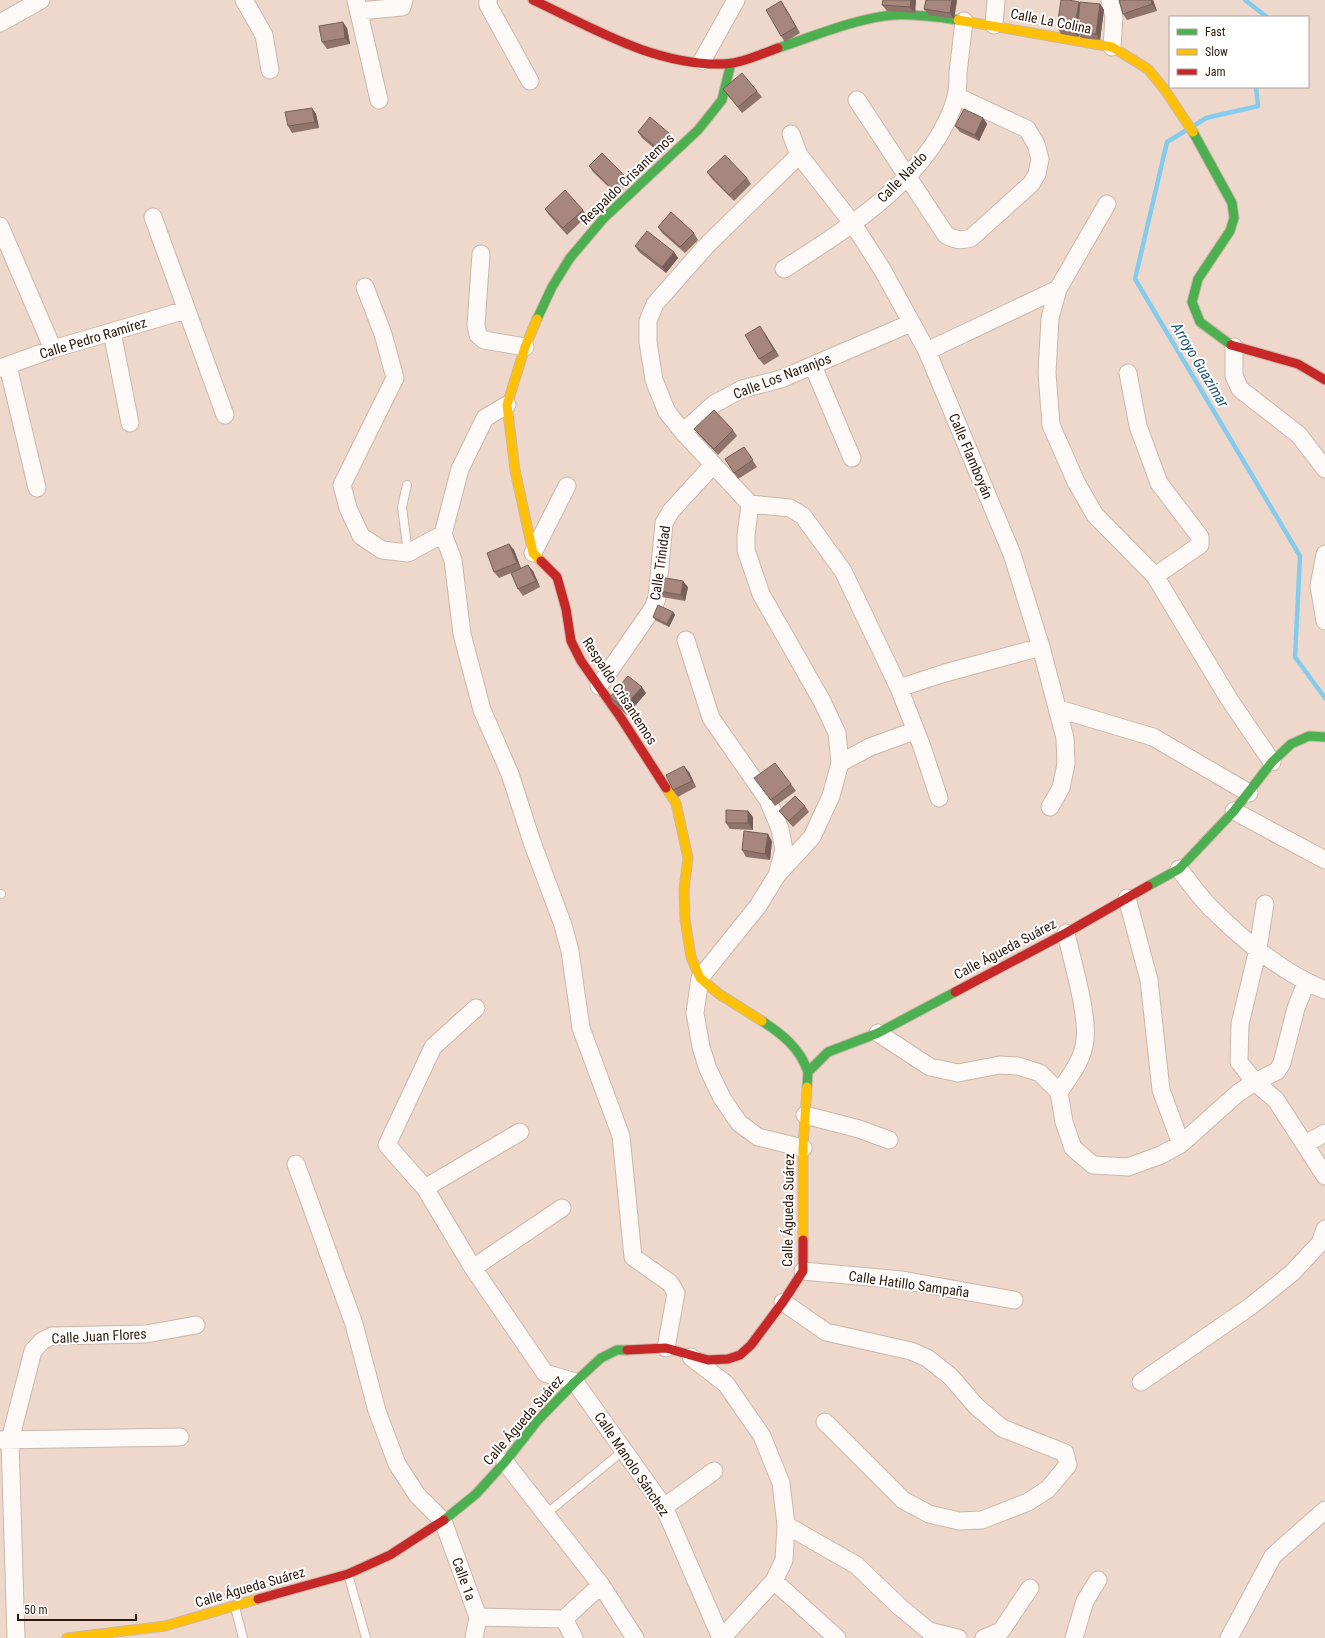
<svg xmlns="http://www.w3.org/2000/svg" width="1325" height="1638" viewBox="0 0 1325 1638" font-family="'Roboto Condensed',sans-serif">
  <style>
    .lines { fill: none; stroke-linecap: round; stroke-linejoin: round }
    .stream { stroke: #84cced; stroke-width: 4.5 }
    .lane-casing { stroke: #ccb6aa; stroke-width: 10 }
    .street-casing { stroke: #ccb6aa; stroke-width: 19 }
    .fast-casing { stroke: #ccb6aa; stroke-width: 11 }
    .slow-casing { stroke: #ccb6aa; stroke-width: 11 }
    .jam-casing { stroke: #ccb6aa; stroke-width: 11 }
    .lane { stroke: #fcf9f7; stroke-width: 8 }
    .street { stroke: #fcf9f7; stroke-width: 17 }
    .fast { stroke: #4caf50; stroke-width: 9 }
    .slow { stroke: #ffc107; stroke-width: 9 }
    .jam { stroke: #c62828; stroke-width: 9 }
    .wall { fill: #90746c }
    .shaded-wall { fill: #755e58 }
    .building { fill: #a7877d; stroke: #755e58 }
    .labels { text-anchor: middle; stroke-width: 4; stroke-linejoin: round; paint-order: stroke }
    .street-label { font-size: 14px; fill: #2d1709; stroke: #fff }
    .water-label { font-size: 15px; font-style: italic; fill: #1b5772; stroke: #fff }
  </style>
  <rect width="100%" height="100%" fill="#eed8cc"/>
  <g class="lines">
    <path class="stream" d="M1245,0L1267,17
      M1195,125L1206,118L1258,106L1256,87
      M1185,131L1167,142L1135,279L1300,556L1295,657L1325,698"/>
    <defs>
      <path id="lane" d="M407,485L402,507L408,553
        M0,894H1
        M546,1514L624,1450
        M348,1574L366,1638
        M235,1607L243,1638"/>
      <path id="street" d="M244,0L264,35L270,70
        M356,0L379,100
        M488,0V5L530,81
        M1110,0L1114,17L1112,47
        M359,11L402,7L404,0
        M0,23L41,0
        M994,25L996,0
        M702,61L736,0
        M857,100L946,235C955,240 961,241 971,238L1031,184L1037,174L1040,159L1036,144L1027,129L956,96
        M791,134L799,155L853,224L882,269L927,351L1012,554L1041,647L1065,738L1066,764L1061,788L1050,807
        M799,155L707,245L655,304L648,321V342L654,380L667,412L683,432L750,504L790,508L803,516L843,571L899,688L945,673L1041,647
        M1107,204L1058,289L1050,318L1047,373L1051,425L1076,482L1095,515L1155,576L1229,699L1272,762
        M153,217L225,415
        M0,226L53,349
        M481,254L476,325L478,335L484,340L525,347
        M784,269C848,228 934,175 956,97C958,89 958,80 958,73C960,55 962,38 964,21
        M365,287L383,334L395,378L342,485L348,508L361,536L382,550L408,553L443,534
        M112,332L130,423
        M1234,347V376L1240,389L1299,435L1325,469
        M927,351L1058,289
        M8,366L37,488
        M813,366L852,458
        M0,368L53,349L186,310
        M1128,373L1138,426L1159,483L1200,537V545L1155,576
        M507,405L485,418L460,469L443,534L453,560L462,634L482,710L510,774L532,842L563,925L570,951L581,1028L621,1136L633,1257L670,1283L676,1293L666,1348
        M683,432L714,404L742,389L781,379L911,323
        M750,504L746,536V550L761,594L822,701L837,733L840,763L831,796L812,837L777,875L758,906L700,978L695,1013L701,1047L708,1069L722,1098L739,1123L758,1137L803,1148
        M533,553L567,486
        M1325,554L1319,586L1325,621
        M686,640L711,718L768,800L780,829L784,850L778,871
        M599,686L653,608L657,598L664,523L671,511L713,465
        M899,688L921,744L939,798
        M1059,709L1153,737L1249,793
        M840,763L870,747L914,731
        M1234,811L1325,860
        M1179,869C1190,883 1201,899 1214,911C1244,941 1286,975 1325,990
        M1127,898L1149,980L1161,1090L1181,1144
        M1265,904L1258,949L1240,1024L1239,1062L1255,1082L1276,1100L1325,1176
        M476,1008L433,1047L387,1145L425,1188L473,1268L545,1373L575,1382L664,1507L721,1638
        M878,1033L930,1067L958,1073L1000,1065L1018,1066L1040,1073L1059,1092L1064,1122L1073,1148L1093,1165L1128,1167L1161,1155L1181,1144L1238,1093L1255,1082L1277,1071L1282,1063L1296,1008L1306,983
        M1059,1092C1070,1076 1083,1060 1085,1040C1088,1012 1072,961 1066,933
        M805,1115L859,1129L889,1140
        M1305,1144L1325,1133
        M296,1164L354,1324L377,1411L397,1464L417,1495L443,1521L478,1617L474,1638
        M425,1188L520,1132
        M473,1268L562,1208
        M803,1271L902,1280L1014,1300
        M783,1302L826,1332L911,1351L927,1358L950,1376L976,1406L1002,1428L1065,1453L1068,1465L1048,1489L1028,1502L982,1520L959,1521L929,1514L903,1500L825,1422
        M691,1357L726,1384L762,1436L781,1483L786,1525L784,1560L774,1581L837,1638
        M1141,1382L1251,1306L1292,1273L1320,1243L1325,1229
        M0,1440L180,1437
        M505,1462L601,1585L635,1638
        M664,1507L714,1471
        M786,1525L856,1565L900,1607L929,1631L958,1638
        M478,1617L564,1619L601,1585
        M564,1619L574,1638
        M16,1638L10,1440L33,1351L42,1341L52,1336L146,1334L196,1325
        M722,1638L774,1581
        M984,1638L1001,1631L1030,1588
        M1074,1638L1085,1601L1098,1580
        M1229,1638L1273,1556L1325,1510"/>
      <path id="fast" d="M778,48C811,37 860,17 894,15C915,14 937,17 958,20
        M1193,132L1232,203L1234,218L1230,231L1198,279L1192,302L1200,322L1231,345
        M537,319L552,287L570,258L603,219L698,130L722,100L731,63
        M1148,886L1179,869L1234,811L1272,762L1291,744L1309,736L1325,737
        M762,1021C782,1034 800,1048 808,1072
        M807,1087L808,1072L828,1052L878,1033L955,992
        M444,1520L476,1494L505,1462L538,1420L575,1382L601,1358L617,1350H627"/>
      <path id="slow" d="M958,20L1112,47L1148,69L1165,90L1193,132
        M537,319L525,347L507,405L515,470L533,553L541,561
        M666,788L676,803L688,858L684,889L685,919L691,957L700,978L719,994L762,1021
        M803,1240V1148L807,1087
        M67,1638L165,1626L258,1599"/>
      <path id="jam" d="M533,0C593,28 653,65 722,64C740,64 761,54 778,48
        M1231,345L1298,364L1325,380
        M541,561L557,577L566,609L571,641L581,661L621,718L666,788
        M955,992L1066,933L1148,886
        M627,1350L666,1348L708,1360L728,1359L740,1355L751,1345L783,1302L803,1271V1240
        M258,1599L348,1574L390,1555L444,1520"/>
    </defs>
    <use href="#lane" class="lane-casing"/>
    <use href="#street" class="street-casing"/>
    <use href="#fast" class="fast-casing"/>
    <use href="#slow" class="slow-casing"/>
    <use href="#jam" class="jam-casing"/>
    <use href="#lane" class="lane"/>
    <use href="#street" class="street"/>
    <use href="#fast" class="fast"/>
    <use href="#slow" class="slow"/>
    <use href="#jam" class="jam"/>
  </g>
  <path class="wall" d="M916,0L915,13L887,11L882,5Z
    M926,0H957L954,19L929,15L924,9Z
    M1153,0L1157,11L1127,20L1123,14Z
    M1080,3L1100,4L1104,10L1100,40L1081,38L1079,35L1078,37L1061,34L1057,27Z
    M785,7L800,33L785,42L781,36Z
    M347,28L350,44L327,49L322,42Z
    M723,89L757,91L762,97L742,113Z
    M312,108L316,114L319,128L292,133L288,126Z
    M983,118L987,124L979,141L960,132L955,126Z
    M638,132L675,140L662,155L642,138Z
    M589,166L625,176L629,182L617,195L593,172Z
    M707,172L747,178L751,184L734,201L712,179Z
    M545,209L583,210L587,216L567,235L549,215Z
    M658,227L694,233L698,240L685,253L662,233Z
    M635,246L674,252L678,258L666,273L639,252Z
    M764,332L779,356L764,365L759,359Z
    M694,429L733,430L737,436L718,455L699,435Z
    M744,447L757,467L738,479L725,459Z
    M509,544L514,550L521,568L533,571L540,587L523,596L518,589L511,573L499,578L494,572Z
    M688,587L685,601L662,597L658,591Z
    M673,612L675,615L669,627L655,620L653,617Z
    M646,693L627,715L614,704L610,697Z
    M689,772L696,787L678,797L673,790Z
    M759,784H791L796,791L775,806Z
    M805,806L809,812L793,827L784,817L779,811Z
    M748,811L753,817V830L730,829L726,823Z
    M772,841L770,860L746,857L742,850Z"/>
  <path class="shaded-wall" d="M911,0H916L915,13L910,7Z
    M952,0H957L954,19L950,13Z
    M1151,0H1153L1157,11L1152,4Z
    M781,1L785,7L800,33L796,27Z
    M1079,2L1084,8L1077,32L1079,35L1078,37L1074,31Z
    M1100,4L1104,10L1100,40L1096,34Z
    M343,22L347,28L350,44L345,38Z
    M312,108L316,114L319,128L315,122Z
    M983,118L987,124L979,141L975,135Z
    M670,134L675,140L662,155L658,149Z
    M674,252L678,258L666,273L662,267Z
    M760,326L764,332L779,356L774,350Z
    M509,544L514,550L521,569L517,563Z
    M528,565L533,571L540,587L536,581Z
    M683,581L688,587L685,601L681,595Z
    M673,612L675,615L669,627L667,624Z
    M642,687L646,693L627,715L623,708Z
    M684,766L689,772L696,787L692,781Z
    M748,811L753,817V830L748,823Z
    M768,834L772,841L770,860L765,854Z"/>
  <path class="building" d="M883,0H911L910,7L882,5Z
    M926,0H952L950,13L924,9Z
    M1061,0H1069L1079,2L1074,31L1057,27Z
    M1119,0H1151L1152,4L1123,14Z
    M781,1L796,27L781,36L766,10Z
    M1080,2L1100,4L1096,34L1077,32Z
    M343,22L345,38L322,42L319,26Z
    M742,73L757,91L738,107L723,89Z
    M312,108L315,122L288,126L285,112Z
    M964,109L983,118L975,135L955,126Z
    M650,117L670,134L658,149L638,132Z
    M602,153L625,176L612,189L589,166Z
    M725,155L747,178L729,195L707,172Z
    M565,190L583,210L563,228L545,209Z
    M671,212L694,233L680,247L658,227Z
    M647,231L674,252L662,267L635,246Z
    M760,326L774,350L759,359L745,335Z
    M714,410L733,430L714,449L694,429Z
    M744,447L753,460L734,473L725,459Z
    M509,544L517,563L494,572L487,553Z
    M528,565L536,581L518,589L511,573Z
    M660,577L683,581L681,595L658,591Z
    M658,605L673,612L667,624L653,617Z
    M628,676L642,687L623,708L610,697Z
    M775,763L791,784L771,800L754,778Z
    M684,766L692,781L673,790L666,775Z
    M795,796L805,806L789,821L779,811Z
    M726,810L748,811V823H726Z
    M744,831L768,834L765,854L742,850Z"/>
  <g class="labels">
    <g class="street-label">
      <text transform="translate(1051 21) rotate(11)" y="5">Calle La Colina</text>
      <text transform="translate(902 177) rotate(-46)" y="5">Calle Nardo</text>
      <text transform="translate(627 179) rotate(-44)" y="5">Respaldo Crisantemos</text>
      <text transform="translate(93 338) rotate(-17)" y="5">Calle Pedro Ramírez</text>
      <text transform="translate(782 376) rotate(-21)" y="5">Calle Los Naranjos</text>
      <text transform="translate(971 456) rotate(67)" y="5">Calle Flamboyán</text>
      <text transform="translate(660 563) rotate(-82)" y="5">Calle Trinidad</text>
      <text transform="translate(620 691) rotate(57)" y="5">Respaldo Crisantemos</text>
      <text transform="translate(1005 949) rotate(-28)" y="5">Calle Águeda Suárez</text>
      <text transform="translate(788 1210) rotate(-89)" y="5">Calle Águeda Suárez</text>
      <text transform="translate(909 1284) rotate(8)" y="5">Calle Hatillo Sampaña</text>
      <text transform="translate(99 1336) rotate(-3)" y="5">Calle Juan Flores</text>
      <text transform="translate(523 1420) rotate(-49)" y="5">Calle Águeda Suárez</text>
      <text transform="translate(632 1464) rotate(56)" y="5">Calle Manolo Sánchez</text>
      <text transform="translate(464 1579) rotate(70)" y="5">Calle 1a</text>
      <text transform="translate(250 1587) rotate(-16)" y="5">Calle Águeda Suárez</text>
    </g>
    <g class="water-label">
      <text transform="translate(1200 365) rotate(59)" y="5">Arroyo Guazimar</text>
    </g>
  </g>
  <rect x="1169" y="16" width="140" height="72" fill="#ffffff" stroke="#aba29d"/>
  <rect x="1177" y="29" width="20" height="6" fill="#4caf50" stroke="#aba29d"/>
  <text x="1205" y="36" font-size="12" fill="#2d1709">Fast</text>
  <rect x="1177" y="49" width="20" height="6" fill="#ffc107" stroke="#aba29d"/>
  <text x="1205" y="56" font-size="12" fill="#2d1709">Slow</text>
  <rect x="1177" y="69" width="20" height="6" fill="#c62828" stroke="#aba29d"/>
  <text x="1205" y="76" font-size="12" fill="#2d1709">Jam</text>
  <path d="M18 1614v6h118v-6" fill="none" stroke="#2d1709" stroke-width="2"/>
  <text x="24" y="1614" font-size="12" fill="#2d1709" stroke="#ffffff" stroke-width="3" paint-order="stroke">50 m</text>
</svg>
